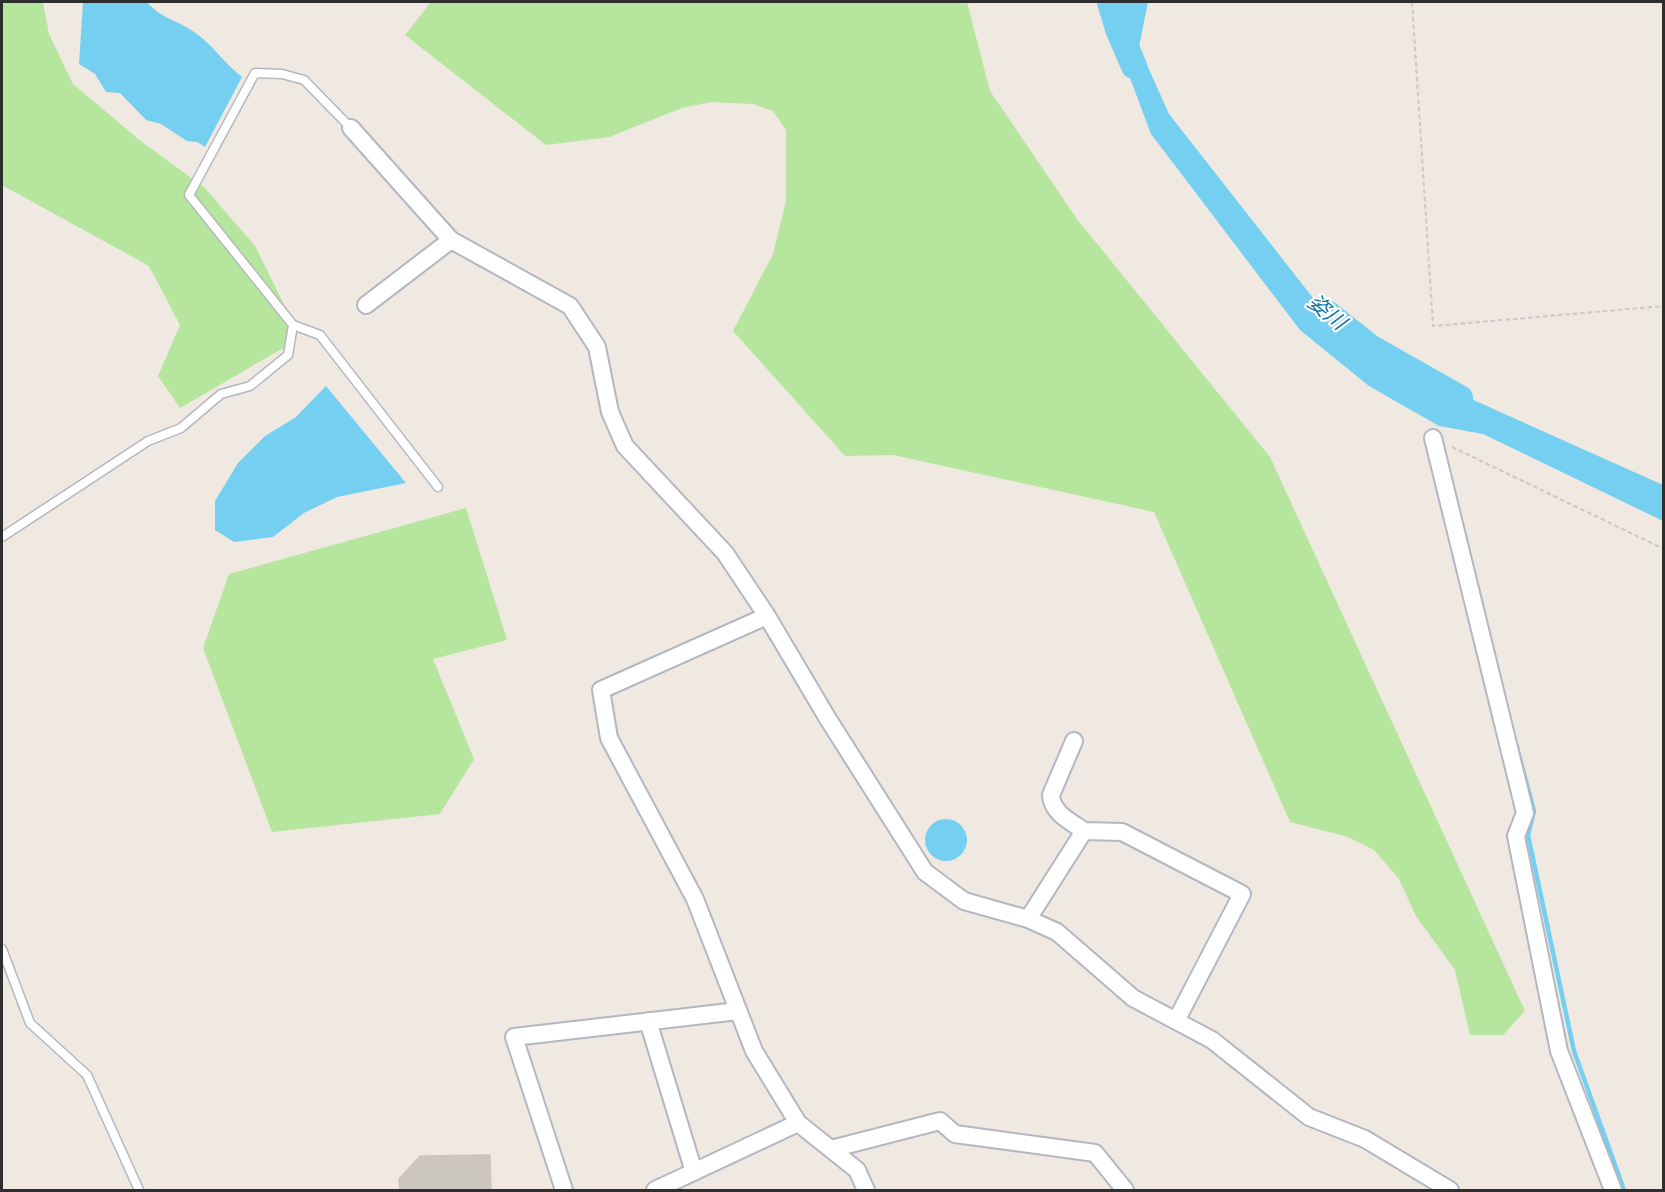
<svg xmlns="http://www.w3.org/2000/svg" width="1665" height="1192" viewBox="0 0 1665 1192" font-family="Lato,'Noto Sans JP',sans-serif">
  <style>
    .green { fill: #b6e59e }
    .water { fill: #75cff0 }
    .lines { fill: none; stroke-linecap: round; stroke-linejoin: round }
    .stream { stroke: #75cff0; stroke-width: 4.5 }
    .river { stroke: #75cff0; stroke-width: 26 }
    .building { fill: #cbc7bf; stroke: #cbc5ba; stroke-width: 1.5 }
    .service-casing { stroke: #b4b7c1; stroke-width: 11 }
    .minor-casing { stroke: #b4b7c1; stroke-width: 20 }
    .path { stroke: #c9c9c9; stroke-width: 2; stroke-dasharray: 4.5 3; stroke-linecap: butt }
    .service { stroke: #fff; stroke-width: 8 }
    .minor { stroke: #fff; stroke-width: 16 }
    .labels { text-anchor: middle; stroke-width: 4.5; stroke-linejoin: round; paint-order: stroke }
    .water-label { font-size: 21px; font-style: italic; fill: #0d6fa3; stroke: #fff }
  </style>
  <rect width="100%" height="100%" fill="#efe9e1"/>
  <path class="green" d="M2,2H43L49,34L73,84L138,139L205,188L255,246L295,327L292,343L180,408L158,376L180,325L149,266L2,185Z
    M431,2H967L990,91L1077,219L1270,457L1525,1011L1503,1035H1470L1455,970L1416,916L1399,879L1374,850L1348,837L1290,822L1154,512L893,455L845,456L733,331L773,254L786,201V130L773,111L753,104L711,102L682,108L609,137L546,145L405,35Z
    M466,508L507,640L433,659L474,759L440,814L272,832L203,648L229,574Z"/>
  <path class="water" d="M83,2H147C163,20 176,19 194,32C212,44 225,64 242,77L205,147L197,142L187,141L161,124L146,120L120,93L106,92L95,74L79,64Z
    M1120,2H1148L1139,47L1169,114L1313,298L1382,359L1663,485V521L1483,434L1439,426L1369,386L1300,330L1151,134L1121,54Z
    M326,386L406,483L337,497L304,513L273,537L234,542L215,530V501L238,463L265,436L296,417Z
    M925 840a21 21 0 1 1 42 0a21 21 0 1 1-42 0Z"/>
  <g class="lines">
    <path class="stream" d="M1516,744L1534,811L1528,835L1574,1051L1624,1190"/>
    <path class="river" d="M1110,2L1118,29L1134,66
      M1327,313L1370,347L1460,398"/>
  </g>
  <path class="building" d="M490,1155L491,1191H400L399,1179L420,1156Z"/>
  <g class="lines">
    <defs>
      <path id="service" d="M293,325L320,335L438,487
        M2,537L148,441L181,428L221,394L250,386L288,355L293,325L189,195L255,73L282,74L304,80L351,128
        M2,949L30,1023L87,1075L139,1190"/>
      <path id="minor" d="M351,128L451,240L570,306L597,347L610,412L625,446L725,553L767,616L828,719L925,872L964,901L1028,919L1057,932L1133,998L1212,1040L1309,1117L1365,1139L1450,1190
        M366,305L451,240
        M1433,438L1525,813L1516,836L1559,1051L1613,1190
        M767,616L601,690L609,738L695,899L754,1051L798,1123L857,1170L866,1190
        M1084,831L1122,832L1242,894L1176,1021
        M1028,919L1084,831C1070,821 1052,813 1051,795L1074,741
        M648,1021L694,1172
        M831,1149L940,1121L955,1134L1095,1153L1125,1190
        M564,1190L514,1037L738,1011
        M655,1190L798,1123"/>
    </defs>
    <use href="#service" class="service-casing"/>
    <use href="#minor" class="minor-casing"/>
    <path class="path" d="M1412,2L1433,326L1664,306
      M1662,2L1664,9
      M1452,447L1664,549"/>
    <use href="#service" class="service"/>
    <use href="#minor" class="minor"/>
  </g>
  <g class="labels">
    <g class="water-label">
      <text transform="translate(1327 312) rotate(39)" y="7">姿川</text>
    </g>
  </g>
  <rect width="1665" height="1192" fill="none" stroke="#2e2e2e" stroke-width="6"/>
</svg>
